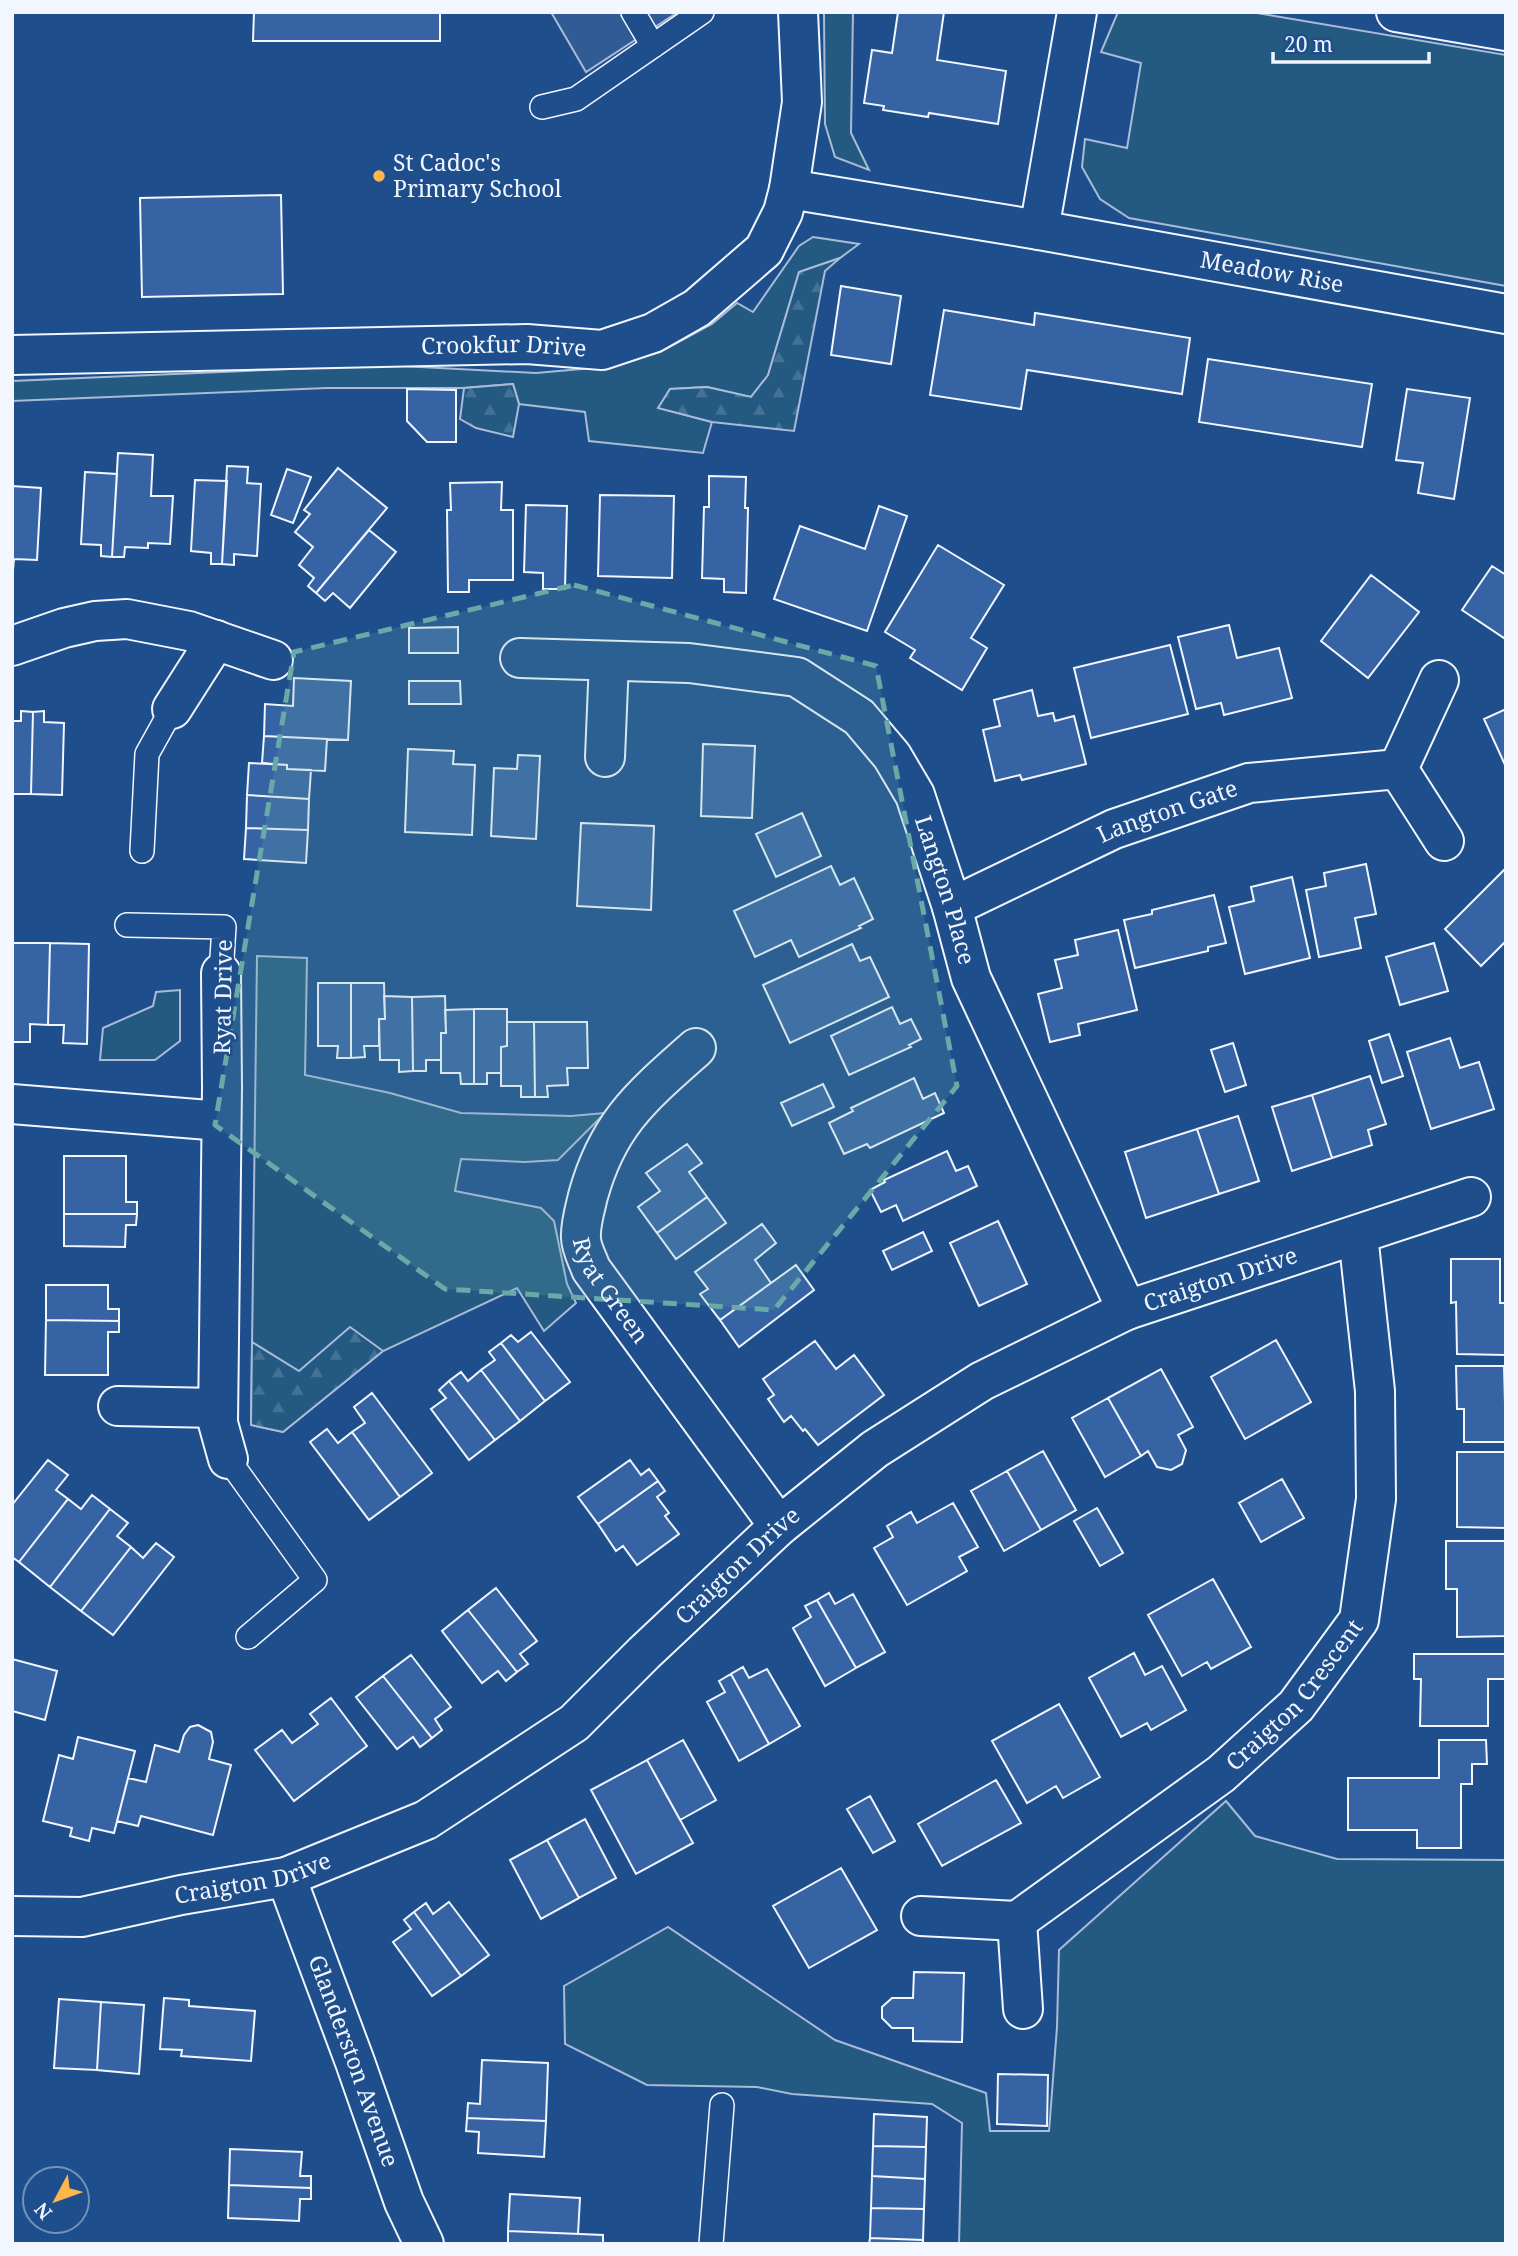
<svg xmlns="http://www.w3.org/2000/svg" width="1518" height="2256" viewBox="0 0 1518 2256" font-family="'Noto Serif',serif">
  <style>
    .green { fill: #245a82; stroke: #a8bbd7; stroke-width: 2 }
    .forest { fill: url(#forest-firs); stroke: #a8bbd7; stroke-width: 2 }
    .parking { fill: #305b95; stroke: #a8bbd7; stroke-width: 2 }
    .building { fill: #3563a3; stroke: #f2f6ff; stroke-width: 2 }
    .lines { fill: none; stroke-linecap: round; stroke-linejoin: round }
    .service-casing { stroke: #f2f6ff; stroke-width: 26 }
    .minor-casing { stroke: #f2f6ff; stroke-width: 42 }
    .service { stroke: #1f4e8c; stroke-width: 23 }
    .minor { stroke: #1f4e8c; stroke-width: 38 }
    .marked { fill: #6aa9a8; fill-opacity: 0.2; stroke: #6aa9a8; stroke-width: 5; stroke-dasharray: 14 9; stroke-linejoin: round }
    .poi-dot { fill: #ffb74d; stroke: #1f4e8c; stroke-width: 2.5 }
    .labels { text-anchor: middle; stroke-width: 5; stroke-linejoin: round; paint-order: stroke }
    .poi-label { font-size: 23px; fill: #f2f6ff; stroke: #1f4e8c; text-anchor: start }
    .street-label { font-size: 23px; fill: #f2f6ff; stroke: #1f4e8c }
  </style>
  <defs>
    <pattern id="forest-firs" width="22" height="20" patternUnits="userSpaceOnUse" patternTransform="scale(1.75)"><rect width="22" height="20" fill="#245a82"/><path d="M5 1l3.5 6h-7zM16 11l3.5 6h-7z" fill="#447295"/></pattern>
  </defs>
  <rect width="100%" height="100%" fill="#1f4e8c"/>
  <path class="green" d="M824,12H853L851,133L869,170L835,157L825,124Z
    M1118,12H1251L1506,55V286L1129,218L1100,199L1082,167L1085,139L1127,148L1141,63L1101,52Z
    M813,237L859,244L840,258L799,272L768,376L751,397L707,387L670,389L659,408L712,422L703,453L589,441L585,412L519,404L513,384L464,388H327L12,401V381L383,365L536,373L604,367L660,352L712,324L737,303L753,312L799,246Z
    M257,956L307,958L305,1075L390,1093L461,1113L571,1116L605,1113L558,1160L525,1162L461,1159L455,1191L541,1208L554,1221L567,1284L576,1303L544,1331L517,1288L383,1351L283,1432L251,1425Z
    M180,990V1041L155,1060H100L103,1028L153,1006L156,992Z
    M1226,1801L1255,1836L1337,1859L1506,1860V2244H959L962,2123L932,2104L792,2094L757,2087L647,2085L565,2044L564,1986L668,1927L835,2040L986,2093L990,2131H1049L1057,2027L1059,1950Z"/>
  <path class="forest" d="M840,258L825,271L794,431L712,422L658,408L670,389L707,387L751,397L768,375L799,272Z
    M513,384L519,404L513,437L476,428L460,419L464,388Z
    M350,1327L383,1351L283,1432L251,1425L252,1342L299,1371Z"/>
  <path class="parking" d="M551,12H678L586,72Z"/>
  <path class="building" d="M254,12H440V41H253Z
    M898,12H944L937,60L1006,71L998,124L929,113L928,117L883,110L884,106L864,103L872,50L892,53Z
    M281,195L283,294L142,297L140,198Z
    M841,286L901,296L891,364L831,355Z
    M944,310L1034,325L1035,313L1190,338L1182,394L1027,370L1021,409L930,395Z
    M1208,359L1372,384L1362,447L1199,422Z
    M407,389L456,390V442H427L407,421Z
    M1407,389L1470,398L1454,499L1418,493L1423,463L1396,460Z
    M118,453L153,455L151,496H173L170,544L148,543V548L125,547L124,557H112Z
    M227,466L248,467L247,483L261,484L257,556L234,554V565L222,564Z
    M338,468L387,508L316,593L308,586L314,578L299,565L313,547L295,532L310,514L304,510Z
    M287,469L311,477L293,523L271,515Z
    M85,472L117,474L112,557L101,556V545L81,544Z
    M709,476L746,477L745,508H748L746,593L724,592V579L702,578L704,507H709Z
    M195,480L227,481L222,564H211V553L191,551Z
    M502,482L501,510H513V580H469V592H448L447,510H451L450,483Z
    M12,486L41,488L37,560L14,559L13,570Z
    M600,495L674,496L672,578L598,576Z
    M526,505L567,506L565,589H543V573L524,572Z
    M879,506L907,516L867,631L774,599L800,526L865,549Z
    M369,530L396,552L350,608L333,593L325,601L316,593Z
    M938,545L1004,585L971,638L987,648L962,690L910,658L915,650L885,632Z
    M1492,566L1506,575V635L1504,638L1462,610Z
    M1371,575L1419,612L1368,678L1321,641Z
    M1229,625L1237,658L1279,648L1292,698L1224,715L1221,703L1196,709L1178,637Z
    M458,627V653H409V628Z
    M1170,645L1188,714L1091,738L1074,668Z
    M294,678L351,681L348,740L264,736L265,704L293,706Z
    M409,681H460L461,704H409Z
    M1032,690L1038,716L1053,713L1055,721L1074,716L1086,764L1022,780L1020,775L995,781L983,730L1000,726L994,700Z
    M1506,709V767L1484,719Z
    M21,711L33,712L31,794H12V721H21Z
    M44,711V722L64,723L62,795L31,794L33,712Z
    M264,736L327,739L325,771L287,769V765L262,763Z
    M703,744L755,746L752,818L701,816Z
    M408,749L454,751L453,764L475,765L472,835L405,832Z
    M518,755L540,756L536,839L491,836L494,768L517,769Z
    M249,763L287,765V769L311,770L309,799L247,795Z
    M247,795L309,799L308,830L246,828Z
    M802,813L821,856L776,877L756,834Z
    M581,823L654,826L651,910L577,906Z
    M246,828L308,830L306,863L244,859Z
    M1366,864L1376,914L1355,918L1361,948L1319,957L1306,890L1326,886L1324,873Z
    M831,866L840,885L854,878L873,919L859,926L861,928L799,957L791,940L755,957L734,911Z
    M1506,868V941L1481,966L1445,929Z
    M1292,877L1310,958L1245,974L1229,907L1254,901L1251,887Z
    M1214,895L1226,943L1208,947V951L1135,968L1124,920L1152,914V910Z
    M1118,930L1137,1010L1078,1024L1080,1035L1050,1042L1038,994L1062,988L1055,960L1078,955L1075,940Z
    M12,943H50L48,1025L30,1024V1042H12Z
    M50,943L89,944L87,1044L63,1043L64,1025H48Z
    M1434,943L1448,991L1400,1005L1386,957Z
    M852,944L860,961L870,957L889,997L790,1043L763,985Z
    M318,983H351V1058H337L338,1046H318Z
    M351,983H384L385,1019H379V1046H364L365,1057L351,1058Z
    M384,996L412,997L413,1071L399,1072V1060H380L379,1019H385Z
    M445,996L446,1033H441V1060H426V1071H413L412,997Z
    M892,1007L900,1024L911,1019L921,1039L909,1045L911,1047L849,1075L831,1036Z
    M474,1009H507V1046L501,1047V1073H487V1084H474Z
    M474,1009V1084H461L460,1073H441V1033H446L445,1010Z
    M507,1022H534L535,1097H521V1086H501V1047L507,1046Z
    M534,1022H587L588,1068H567L568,1085L547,1086L548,1097H535Z
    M1389,1034L1403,1076L1382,1083L1369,1041Z
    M1450,1038L1460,1068L1479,1062L1494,1109L1431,1129L1407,1052Z
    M1233,1043L1246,1085L1225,1092L1211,1050Z
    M1370,1076L1386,1124L1368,1130L1372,1145L1332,1158L1312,1095Z
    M914,1078L923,1099L935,1093L944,1113L870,1148L867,1144L844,1154L829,1123L853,1111L851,1108Z
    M823,1084L834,1107L792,1126L781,1103Z
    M1312,1095L1332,1158L1292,1171L1272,1107Z
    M1238,1116L1259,1181L1219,1194L1197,1129Z
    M1197,1129L1219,1194L1146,1218L1125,1152Z
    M687,1144L702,1163L689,1172L707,1197L657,1233L638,1207L660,1191L646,1173Z
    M947,1151L956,1171L968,1166L977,1186L903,1221L896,1205L881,1212L870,1190L885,1182L884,1180Z
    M64,1156H126V1202H137V1214H64Z
    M707,1197L726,1223L676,1259L657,1233Z
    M64,1214H137L136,1225H126L125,1247L64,1246Z
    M998,1221L1027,1284L979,1306L950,1243Z
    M762,1224L776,1243L755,1260L771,1283L720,1320L700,1294L708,1289L695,1272Z
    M923,1232L932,1251L892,1270L883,1251Z
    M1451,1259H1500V1303H1506V1355L1457,1354L1456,1302L1451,1303Z
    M796,1265L814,1290L739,1347L720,1320Z
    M46,1285H108V1309H119V1321L46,1320Z
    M46,1320L119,1321V1332H108V1375H45Z
    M531,1332L570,1382L545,1401L501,1343L511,1335L518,1342Z
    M1276,1340L1311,1402L1245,1439L1211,1377Z
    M815,1341L836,1369L854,1355L884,1395L818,1445L805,1429L803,1431L791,1416L784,1422L768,1399L774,1395L763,1379Z
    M501,1343L545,1401L520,1421L481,1370L495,1360L489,1352Z
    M1456,1366H1504L1506,1442H1464V1409H1457Z
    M1161,1369L1193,1427L1178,1435L1186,1450L1182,1464L1171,1470L1157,1467L1148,1451L1141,1456L1108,1398Z
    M481,1370L520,1421L495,1440L449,1381L461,1372L468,1381Z
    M449,1381L495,1440L469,1460L431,1409L446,1398L439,1390Z
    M372,1393L432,1473L400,1497L352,1432L365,1423L354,1407Z
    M1108,1398L1141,1456L1105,1477L1072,1418Z
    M327,1429L338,1443L352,1432L400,1497L369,1520L310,1442Z
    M1043,1451L1076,1510L1041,1530L1007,1471Z
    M1457,1452H1506V1528L1457,1527Z
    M48,1460L68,1475L56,1490L68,1499L19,1562L12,1557V1505Z
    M630,1460L641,1475L649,1469L658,1481L598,1524L578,1497Z
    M1007,1471L1041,1530L1004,1551L971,1491Z
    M1282,1479L1304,1518L1261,1542L1239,1503Z
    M658,1481L665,1491L657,1497L669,1513L665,1516L679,1534L637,1565L623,1546L616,1551L598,1524Z
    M92,1495L110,1509L50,1587L19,1562L68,1499L81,1509Z
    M953,1503L978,1547L959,1557L967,1571L907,1605L874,1548L893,1537L887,1526L911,1512L917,1523Z
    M1097,1508L1123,1553L1100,1566L1074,1521Z
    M110,1509L128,1523L117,1536L131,1547L81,1611L50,1587Z
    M1446,1541H1506V1636L1457,1637V1589H1446Z
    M156,1543L174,1557L113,1635L81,1611L131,1547L143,1558Z
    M1213,1579L1251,1647L1211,1669L1207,1662L1182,1676L1148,1615Z
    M496,1588L537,1641L520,1654L528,1664L517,1672L468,1610Z
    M829,1593L835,1604L853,1594L885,1652L856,1668L817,1600Z
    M817,1600L856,1668L825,1686L793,1628L811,1617L805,1606Z
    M468,1610L517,1672L506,1681L498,1671L482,1683L442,1631Z
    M1134,1653L1145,1675L1162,1666L1186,1710L1151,1730L1147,1723L1121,1737L1089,1678Z
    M1414,1654H1506V1679H1488V1726H1420L1421,1679H1414Z
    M411,1655L451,1707L435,1719L442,1730L432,1738L383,1676Z
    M12,1659L57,1671L45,1720L12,1711Z
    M743,1667L749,1678L767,1669L800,1726L769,1744L731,1674Z
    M731,1674L769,1744L739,1761L707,1702L725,1692L719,1681Z
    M383,1676L432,1738L420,1747L413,1737L397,1749L356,1697Z
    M331,1698L367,1746L294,1801L255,1750L282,1730L292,1743L318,1724L310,1714Z
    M1059,1704L1100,1777L1063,1798L1056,1786L1027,1803L992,1741Z
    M198,1725L211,1732L213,1742L209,1759L231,1765L213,1835L141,1816L138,1826L117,1821L128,1778L146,1782L155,1745L179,1752L184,1735L190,1727Z
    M78,1737L135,1751L114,1833L92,1828L89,1841L70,1836L72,1828L43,1821L59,1755L73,1759Z
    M683,1740L716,1800L680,1820L647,1760Z
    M1439,1740H1486L1487,1764H1472V1784H1461V1848H1417V1830H1348V1778H1439Z
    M647,1760L693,1843L636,1874L591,1790Z
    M996,1780L1021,1823L942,1866L918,1824Z
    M870,1796L895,1841L873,1853L847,1809Z
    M585,1819L616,1878L579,1898L547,1840Z
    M547,1840L579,1898L541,1919L510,1860Z
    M841,1868L877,1930L809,1968L773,1906Z
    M449,1902L489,1955L461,1976L414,1912L426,1903L433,1914Z
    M414,1912L461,1976L432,1996L393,1942L411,1929L404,1920Z
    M914,1972L964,1973L962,2042L913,2041V2028H892L882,2018V2007L892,1998H913Z
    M164,1998L189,2000V2006L255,2011L251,2061L181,2056L182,2050L160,2049Z
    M59,1999L101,2002L97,2070L54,2068Z
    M101,2002L144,2005L139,2074L97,2070Z
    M482,2060L548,2063L546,2121L467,2118L468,2103L480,2104Z
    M998,2074L1048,2075L1047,2126L997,2124Z
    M874,2114L927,2117L926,2147L873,2146Z
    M467,2118L546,2121L544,2157L478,2153L479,2132L466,2131Z
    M873,2146L926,2147L925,2179L872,2176Z
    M230,2149L302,2152L300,2176H311V2188L229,2185Z
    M872,2176L925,2179L924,2209L871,2208Z
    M229,2185L311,2188V2199H300L299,2221L228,2218Z
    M510,2194L580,2198L578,2234L508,2231Z
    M871,2208L924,2209L923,2240L870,2238Z
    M508,2231L603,2235V2244H508Z
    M870,2238L923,2240V2244H869Z"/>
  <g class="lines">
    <defs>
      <path id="service" d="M633,12L653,46
        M542,107L576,99L702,12
        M142,851L147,754L172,709
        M127,925L224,927L221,973
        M228,1459L315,1580L248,1637
        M711,2244L722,2105"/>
      <g id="minor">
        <path d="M1396,12L1506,31"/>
        <path id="s1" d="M789,189L1039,230L1506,314"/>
        <path d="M1039,230L1077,12"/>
        <path id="s2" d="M12,355L527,344L602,350L653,333L697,308L764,250L783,212L789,189L802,102L798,12"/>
        <path d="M12,646L64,628L95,621L127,619L189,631L273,660"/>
        <path id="s3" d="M520,658L689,663L797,677L859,717L892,756L915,795L952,907L971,978L1127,1310"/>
        <path d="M172,709L216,640"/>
        <path d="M605,757L609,661"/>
        <path d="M1398,769L1439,680"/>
        <path id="s4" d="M952,907L1114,829L1249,783L1398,769L1444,841"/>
        <path d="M221,973L222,1087L218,1423L228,1459"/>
        <path id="s5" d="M696,1048C642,1096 608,1123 588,1196C585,1209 580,1225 581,1238C581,1248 588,1260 591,1269L779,1526"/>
        <path d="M12,1104L221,1121"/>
        <path d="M118,1406L218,1408"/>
        <path id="s6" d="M286,1877L355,2062L404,2202L424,2244"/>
        <path id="s7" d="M12,1916L82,1917L181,1895L286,1877L426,1820L574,1723L644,1653L779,1526L875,1449L982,1381L1127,1310L1471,1197"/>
        <path d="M921,1916L1017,1921"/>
        <path id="s8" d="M1023,2009L1017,1921L1221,1774L1296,1706L1359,1620L1376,1499L1375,1391L1358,1235"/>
      </g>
    </defs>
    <use href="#service" class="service-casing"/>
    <use href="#minor" class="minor-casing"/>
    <use href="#service" class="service"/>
    <use href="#minor" class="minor"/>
  </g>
  <path class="marked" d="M574,585L876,666L957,1086L774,1310L445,1289L215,1125L294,652Z"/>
  <circle class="poi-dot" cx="379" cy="176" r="7"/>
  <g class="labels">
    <g class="poi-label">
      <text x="393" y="171">St Cadoc's<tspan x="393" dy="26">Primary School</tspan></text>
    </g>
    <g class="street-label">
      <text dy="8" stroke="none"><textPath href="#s1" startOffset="490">Meadow Rise</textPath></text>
      <text dy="8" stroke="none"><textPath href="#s2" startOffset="492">Crookfur Drive</textPath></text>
      <text dy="8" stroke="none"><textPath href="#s4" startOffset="236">Langton Gate</textPath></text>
      <text dy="8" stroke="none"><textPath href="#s3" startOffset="548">Langton Place</textPath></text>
      <text transform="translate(223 997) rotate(-89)" y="8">Ryat Drive</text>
      <text dy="8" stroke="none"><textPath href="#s7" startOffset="1400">Craigton Drive</textPath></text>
      <text dy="8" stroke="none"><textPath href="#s5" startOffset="290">Ryat Green</textPath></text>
      <text dy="8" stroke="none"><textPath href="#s7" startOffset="833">Craigton Drive</textPath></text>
      <text dy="8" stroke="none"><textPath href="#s8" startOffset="448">Craigton Crescent</textPath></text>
      <text dy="8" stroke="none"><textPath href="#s7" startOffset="245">Craigton Drive</textPath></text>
      <text dy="8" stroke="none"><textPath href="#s6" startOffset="196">Glanderston Avenue</textPath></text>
    </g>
  </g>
  <rect width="1518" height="2256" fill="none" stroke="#f2f6ff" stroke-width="28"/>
  <g transform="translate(56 2200) rotate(229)"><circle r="33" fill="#1f4e8c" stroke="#7391ba" stroke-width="2"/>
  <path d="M0-5L12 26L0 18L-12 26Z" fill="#ffb74d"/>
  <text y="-10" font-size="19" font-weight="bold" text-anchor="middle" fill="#f2f6ff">N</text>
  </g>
  <path d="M1273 52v10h156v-10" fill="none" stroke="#f2f6ff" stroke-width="3.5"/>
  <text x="1284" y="52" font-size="21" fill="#f2f6ff" stroke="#1f4e8c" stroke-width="5" paint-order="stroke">20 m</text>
</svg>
